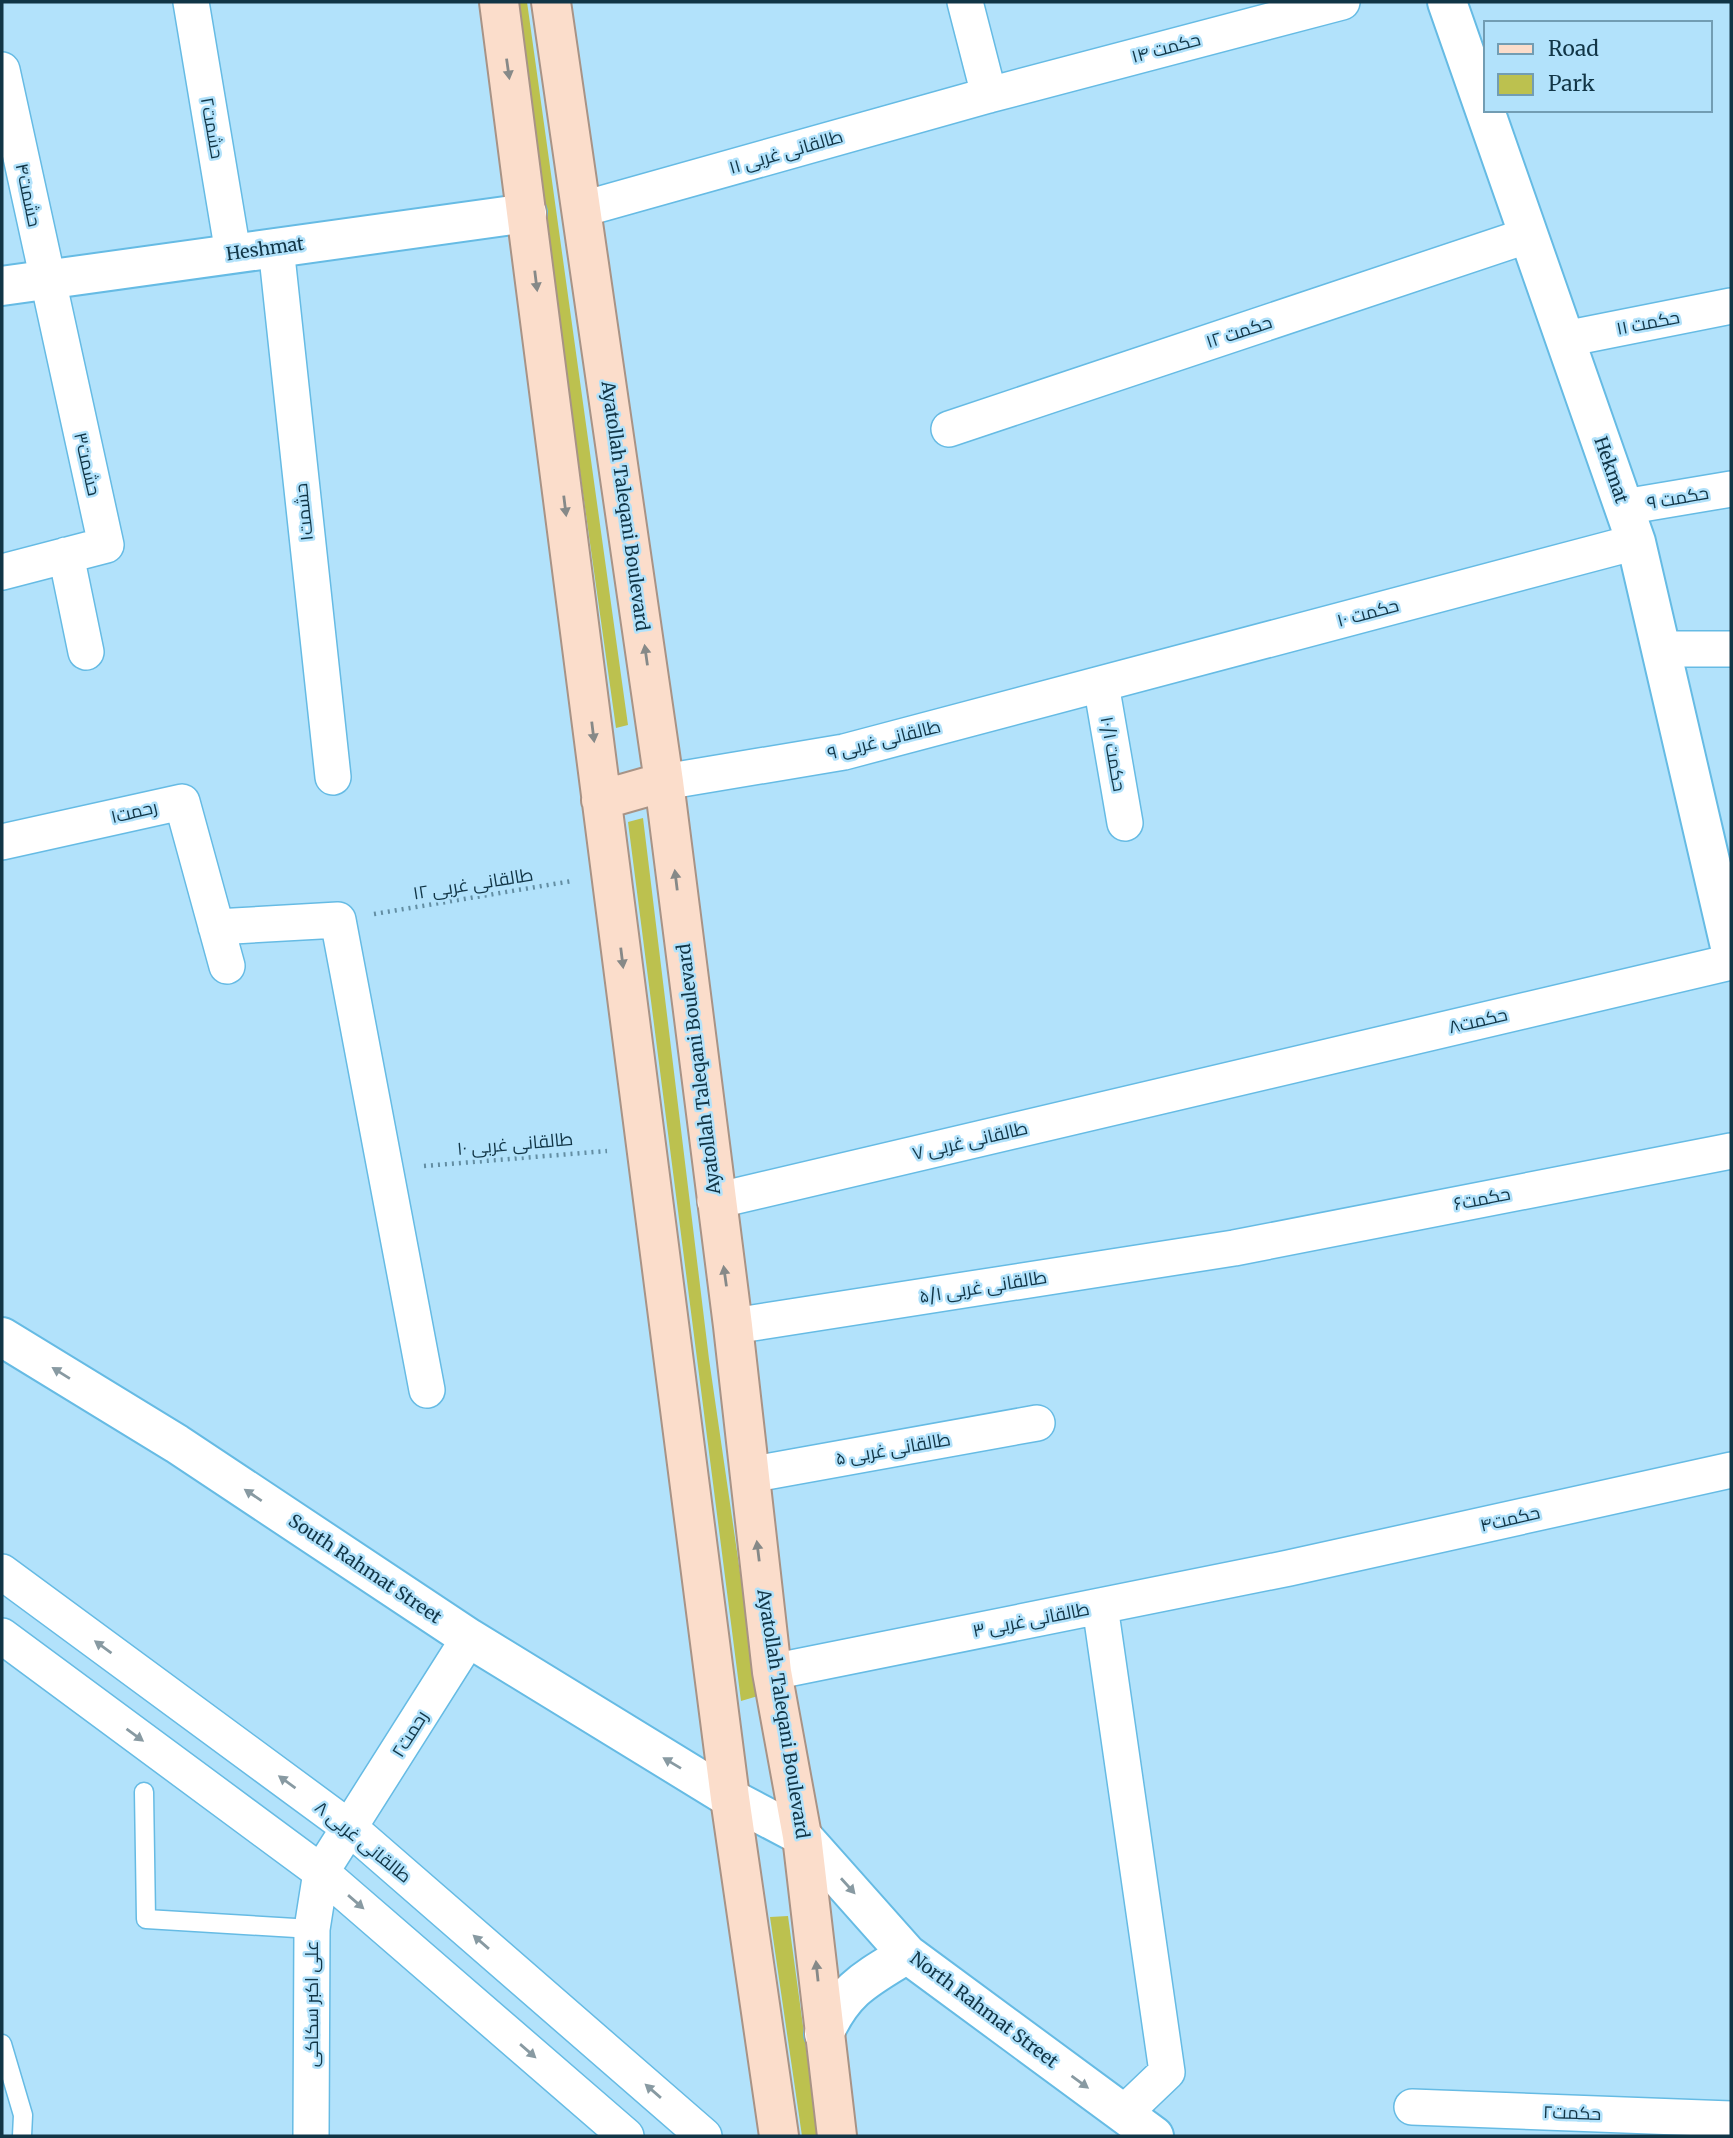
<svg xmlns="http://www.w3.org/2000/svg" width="1733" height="2138" viewBox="0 0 1733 2138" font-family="Merriweather,Cairo,serif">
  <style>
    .green { fill: #bcc14f }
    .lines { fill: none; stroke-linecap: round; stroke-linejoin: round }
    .lane-casing { stroke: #66bbe4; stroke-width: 21 }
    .street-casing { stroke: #66bbe4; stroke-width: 38 }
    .secondary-casing { stroke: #66bbe4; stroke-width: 42 }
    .primary-casing { stroke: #a89386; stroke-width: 42 }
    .path { stroke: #638ea3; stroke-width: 4.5; stroke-dasharray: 2 5; stroke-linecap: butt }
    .lane { stroke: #fff; stroke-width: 18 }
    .street { stroke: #fff; stroke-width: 35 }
    .secondary { stroke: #fff; stroke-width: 38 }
    .primary { stroke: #fbddcb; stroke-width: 38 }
    .oneway { fill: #868988 }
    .oneway2 { fill: #889aa2 }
    .labels { text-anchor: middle; stroke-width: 5; stroke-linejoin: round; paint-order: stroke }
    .street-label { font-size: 18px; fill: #113546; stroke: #b2e2fb }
  </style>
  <rect width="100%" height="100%" fill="#b2e2fb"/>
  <path class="green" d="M514,2H527L628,725L616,728Z
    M643,818L709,1359L758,1696L741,1701L628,822Z
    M788,1916L818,2136H802L770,1917Z"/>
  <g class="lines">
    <defs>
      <path id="lane" d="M144,1792L146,1919L312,1929
        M2,2044L23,2115L22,2136"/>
      <path id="street" d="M191,2L233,253
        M965,2L989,95
        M2,70L106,545L2,572
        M583,209L989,95L1342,2
        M276,247L333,777
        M1565,339L1731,306
        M949,429L1529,235
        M1624,507L1731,489
        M66,555L86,652
        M1661,649H1731
        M1101,684L1125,823
        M664,782L844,752L1636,542
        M2,842L182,802L227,966
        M216,927L338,920L427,1390
        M715,1201L1731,962
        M733,1326L1234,1248L1731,1151
        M749,1475L1037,1423
        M2,1572L351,1829L704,2136
        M1100,1606L1167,2072L1123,2114
        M2,1636L321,1872L626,2136
        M772,1672L1289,1568L1731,1470
        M1412,2107L1731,2119
        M311,2136L312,1929L321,1872L469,1638"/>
      <path id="secondary" d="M1447,2L1636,542L1731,951
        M2,286L527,213
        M2,1337L177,1444L469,1638L730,1798L802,1836L907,1954L1154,2136
        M824,2034C844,1989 866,1979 907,1954"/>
      <path id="primary" d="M499,2L730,1798L779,2136
        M551,2L664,782L733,1326L772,1672L802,1836L837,2136
        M601,800L664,782"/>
    </defs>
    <use href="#lane" class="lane-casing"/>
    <use href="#street" class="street-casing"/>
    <use href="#secondary" class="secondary-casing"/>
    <use href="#primary" class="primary-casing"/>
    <path class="path" d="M374,914L572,881
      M424,1166L607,1151"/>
    <use href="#lane" class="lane"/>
    <use href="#street" class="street"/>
    <use href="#secondary" class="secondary"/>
    <use href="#primary" class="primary"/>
  </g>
  <defs><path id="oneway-solid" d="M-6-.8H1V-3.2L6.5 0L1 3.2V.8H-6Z" transform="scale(1.75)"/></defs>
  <g class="oneway">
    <use href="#oneway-solid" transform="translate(508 69) rotate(82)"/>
    <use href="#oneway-solid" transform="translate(536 281) rotate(83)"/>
    <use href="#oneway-solid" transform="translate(565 506) rotate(83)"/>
    <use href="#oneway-solid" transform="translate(646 655) rotate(-98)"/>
    <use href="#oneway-solid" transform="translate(593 732) rotate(83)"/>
    <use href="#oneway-solid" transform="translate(676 880) rotate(-97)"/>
    <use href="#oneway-solid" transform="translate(622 958) rotate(83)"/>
    <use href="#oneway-solid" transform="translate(725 1276) rotate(-98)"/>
    <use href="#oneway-solid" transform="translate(758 1551) rotate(-97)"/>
    <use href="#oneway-solid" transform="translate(817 1971) rotate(-96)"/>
  </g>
  <g class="oneway2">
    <use href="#oneway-solid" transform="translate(61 1373) rotate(-148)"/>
    <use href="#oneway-solid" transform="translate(253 1495) rotate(-146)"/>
    <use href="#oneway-solid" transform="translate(103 1647) rotate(-144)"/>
    <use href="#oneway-solid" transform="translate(135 1735) rotate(36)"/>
    <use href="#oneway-solid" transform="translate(672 1763) rotate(-149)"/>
    <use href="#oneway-solid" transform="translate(287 1782) rotate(-144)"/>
    <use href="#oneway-solid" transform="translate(848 1886) rotate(48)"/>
    <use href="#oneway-solid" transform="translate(356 1902) rotate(41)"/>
    <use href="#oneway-solid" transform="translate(481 1942) rotate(-139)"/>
    <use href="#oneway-solid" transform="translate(528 2051) rotate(41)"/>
    <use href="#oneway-solid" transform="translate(1080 2082) rotate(36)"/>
    <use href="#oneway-solid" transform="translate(653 2091) rotate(-139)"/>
  </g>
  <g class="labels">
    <g class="street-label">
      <text transform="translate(1166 48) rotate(-15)" y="6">حکمت ۱۴</text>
      <text transform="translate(212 128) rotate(80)" y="6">حشمت۲</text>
      <text transform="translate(786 152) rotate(-16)" y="6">طالقانی غربی ۱۱</text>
      <text transform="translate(28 195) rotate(78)" y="6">حشمت۴</text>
      <text transform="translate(265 249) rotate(-8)" y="6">Heshmat</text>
      <text transform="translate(1648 323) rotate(-11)" y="6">حکمت ۱۱</text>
      <text transform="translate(1239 332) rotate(-18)" y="6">حکمت ۱۲</text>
      <text transform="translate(87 464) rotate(77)" y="6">حشمت۳</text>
      <text transform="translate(1611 470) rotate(71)" y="6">Hekmat</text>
      <text transform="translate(1678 498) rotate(-10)" y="6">حکمت ۹</text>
      <text transform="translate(625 506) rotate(82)" y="6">Ayatollah Taleqani Boulevard</text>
      <text transform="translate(304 512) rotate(-96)" y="6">حشمت۱</text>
      <text transform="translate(1368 613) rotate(-15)" y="6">حکمت ۱۰</text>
      <text transform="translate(884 740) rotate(-14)" y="6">طالقانی غربی ۹</text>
      <text transform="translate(1113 754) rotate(80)" y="6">حکمت ۱۰/۱</text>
      <text transform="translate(134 812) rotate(-13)" y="6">رحمت۱</text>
      <text transform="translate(473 884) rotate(-9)" y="6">طالقانی غربی ۱۲</text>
      <text transform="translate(1478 1021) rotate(-13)" y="6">حکمت۸</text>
      <text transform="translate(699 1069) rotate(-97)" y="6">Ayatollah Taleqani Boulevard</text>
      <text transform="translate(970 1141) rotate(-13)" y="6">طالقانی غربی ۷</text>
      <text transform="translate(515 1144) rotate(-5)" y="6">طالقانی غربی ۱۰</text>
      <text transform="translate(1482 1199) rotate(-11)" y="6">حکمت۶</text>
      <text transform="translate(983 1287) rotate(-9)" y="6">طالقانی غربی ۵/۱</text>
      <text transform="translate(893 1449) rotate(-10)" y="6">طالقانی غربی ۵</text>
      <text transform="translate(1510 1519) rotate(-13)" y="6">حکمت۴</text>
      <text transform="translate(365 1569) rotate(34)" y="6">South Rahmat Street</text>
      <text transform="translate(1031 1620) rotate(-11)" y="6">طالقانی غربی ۳</text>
      <text transform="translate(783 1714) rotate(81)" y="6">Ayatollah Taleqani Boulevard</text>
      <text transform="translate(410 1734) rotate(-58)" y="6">رحمت۲</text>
      <text transform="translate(363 1842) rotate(39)" y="6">طالقانی غربی ۸</text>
      <text transform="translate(312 2004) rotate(-90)" y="6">علی اکبر سکاکی</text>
      <text transform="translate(984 2010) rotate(37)" y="6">North Rahmat Street</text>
      <text transform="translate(1572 2113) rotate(2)" y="6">حکمت۲</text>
    </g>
  </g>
  <rect width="1733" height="2138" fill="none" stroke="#113546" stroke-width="7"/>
  <rect x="1484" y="21" width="228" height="91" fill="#b2e2fb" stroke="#729db3" stroke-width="2"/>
  <rect x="1498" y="44" width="35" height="10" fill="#fbddcb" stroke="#729db3" stroke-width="2"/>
  <text x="1548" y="56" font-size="21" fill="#113546">Road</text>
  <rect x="1498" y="74" width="35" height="21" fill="#bcc14f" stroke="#729db3" stroke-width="2"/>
  <text x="1548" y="91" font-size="21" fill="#113546">Park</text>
</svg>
